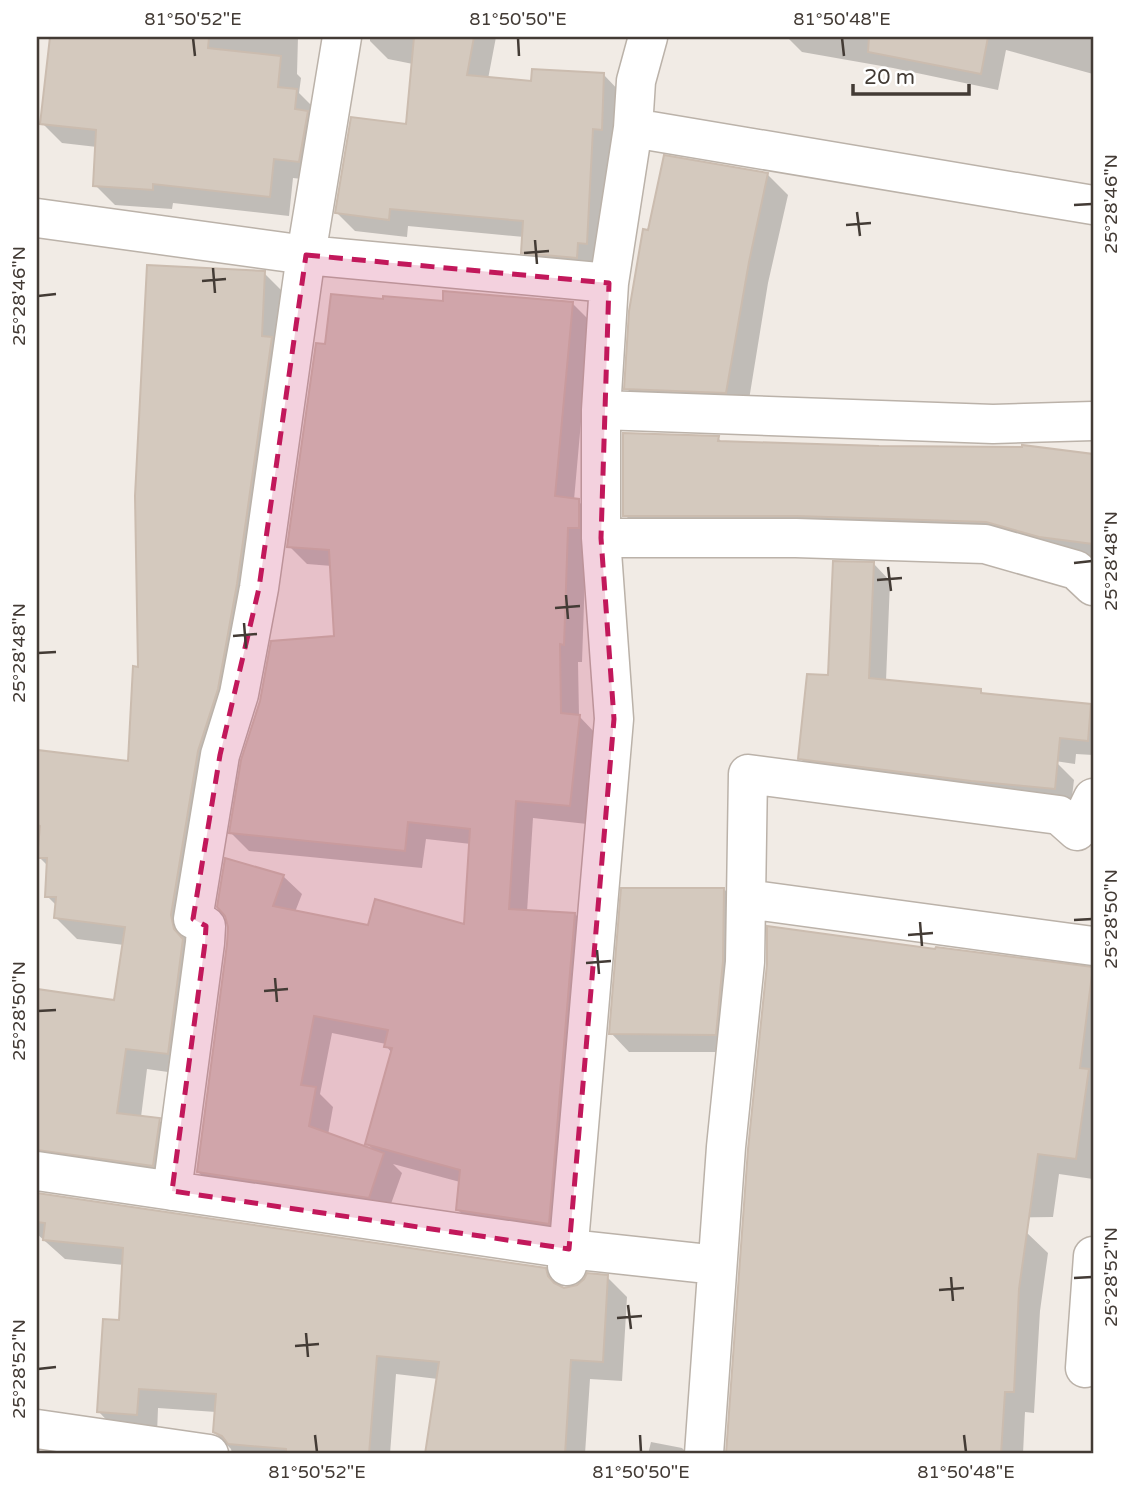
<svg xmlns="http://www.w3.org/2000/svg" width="1130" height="1491" viewBox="0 0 1130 1491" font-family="'Varela Round',sans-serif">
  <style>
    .shadow { fill: #0003; fill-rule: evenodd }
    .building { fill: #d4c9be; stroke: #cbbcaf; stroke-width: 2 }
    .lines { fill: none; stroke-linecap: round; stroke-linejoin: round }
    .minor-casing { stroke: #bbb2a9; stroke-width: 41 }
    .minor { stroke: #fff; stroke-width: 38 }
    .marked { fill: #c2185b; fill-opacity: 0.2; stroke: #c2185b; stroke-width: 5; stroke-dasharray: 14 9; stroke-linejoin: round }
    .ticks { fill: none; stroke: #433b35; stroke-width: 2.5 }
    .neatline { fill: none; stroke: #433b35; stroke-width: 2.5 }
    .ticks-label { font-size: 18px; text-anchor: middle; fill: #433b35 }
  </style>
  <rect width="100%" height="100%" fill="#f1ebe5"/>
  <path class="shadow" d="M52,37H298L297,74L301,78L299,93L316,110L319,181L293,178L289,216L173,203L172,209L115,205L95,185L97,147L62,143L42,123Z
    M370,37H496L488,79L533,83L604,75L622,94L595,276L542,271L523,252L524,237L408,226L407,237L355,231L337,213L407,126L413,64L388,59L370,41Z
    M787,37H1093V74L1006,50L998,90L893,68L802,52Z
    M767,174L788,195L768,283L747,412L647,409L626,388L649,232Z
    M264,273L286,295L189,1075L147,1069L141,1117L159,1120L180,1142L174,1187L37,1176V991L116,1001L124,945L77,939L55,917L57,906L47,896L48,866L39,857L40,844H37V752L130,763L140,668Z
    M384,301L572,303L590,321L574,500L578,501L597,519L586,545L582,662H578L579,716L597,735L587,824L533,818L527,912L575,914L593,933L566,1241L476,1228L458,1210L460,1182L393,1164L402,1173L387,1215L217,1190L198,1172L229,945L283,876L302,894L295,912L369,927L466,926L471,844L426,839L422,868L249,851L231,833L336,638L332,566L307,564L289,546L327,346ZM332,1033L386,1044V1046L392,1053L367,1144L375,1151L328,1135L333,1107L320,1094Z
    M718,438L723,443L879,448L1023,449V447L1093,456V560L645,536L625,515Z
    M874,564L890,581L886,681L981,691L985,695L1090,705L1093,709V755L1076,754L1075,764L1055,761L1074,780L1071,805L817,775L800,758Z
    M724,889L742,908L733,1052H629L611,1033Z
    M937,949L1093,969V1179L1059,1174L1053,1217L985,1218L1026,1232L1048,1253L1040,1311L1034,1413L1025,1412L1023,1454H728L750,1149Z
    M37,1195L545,1269L565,1289L607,1277L627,1297L622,1381L590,1379L585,1454H427L438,1379L396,1374L390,1454H232L231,1449L214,1432L216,1412L158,1408L157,1434L118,1432L99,1412L120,1321L124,1265L65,1259L37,1234Z
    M651,1442L682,1448L688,1454H648Z"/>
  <path class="building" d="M50,37H209L208,48L281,56L278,87L297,89L295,109L308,111L299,162L274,159L270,197L153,184V190L93,186L96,130L40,124Z
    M414,37H474L467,75L531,81L532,69L604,73L602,130L593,129L587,244L578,243L577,258L521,253L523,221L390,209L389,220L335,213L351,117L406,124Z
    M869,37H988L981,74L868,52Z
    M664,155L768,173L749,262L726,393L624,389L629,311L643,229L648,230Z
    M147,265L265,271L262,336L272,337L237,584L218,689L198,751L171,915L174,929L183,939L168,1054L126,1049L117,1113L160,1118L153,1166L37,1150V989L114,1000L125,927L54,918L56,897H45L47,858H37L40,826L37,825V750L128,761L133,666L138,667L135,496Z
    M443,291L573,302L555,496L579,499V528H568L564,645L560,644L561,713L580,715L570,806L516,801L509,909L575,913L549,1224L456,1210L460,1170L365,1144L392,1048L384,1047L388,1030L314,1016L301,1085L316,1087L309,1126L384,1153L369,1198L197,1172L227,944L228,927L225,916L217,907L225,858L284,875L273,906L368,925L375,899L464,924L470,829L408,822L405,851L229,833L241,760L260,701L271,641L334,636L329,550L287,547L316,343L325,344L331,294L383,299V296L443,301Z
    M623,433L719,436L718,441L879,446L1022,447V445L1093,454V544L1039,537L986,522L797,516H623Z
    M833,561L874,562L869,678L981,689V693L1091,704L1088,741L1060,738L1055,789L971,781L798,759L807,674L828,675Z
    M621,888H724L723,961L716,1035L609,1034Z
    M767,926L935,949L936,947L1093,967L1080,1068L1089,1069L1076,1159L1038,1154L1019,1289L1014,1392H1005L1001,1454H726L748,1149L767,964Z
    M37,1193L546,1268L548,1276L554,1283L564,1288L577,1285L584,1279L587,1273L608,1275L603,1362L571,1360L565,1454H425L439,1362L377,1356L369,1454H286V1449L228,1444L222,1436L213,1432L216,1394L139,1389L137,1415L97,1412L103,1319L119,1320L123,1248L43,1240L45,1223L37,1222Z"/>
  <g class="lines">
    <defs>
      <path id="minor" d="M633,128L1093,205
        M37,218L306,255L609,283
        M601,410L993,424L1093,421
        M601,538H796L985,544L1076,570L1093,586
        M746,899L1093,946
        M37,1171L569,1249L717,1265
        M172,1191L205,943L206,926L193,919L220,755L239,694L259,588L306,255L342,37
        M567,1266L614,719L601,538V410L609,283L633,128L636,81L648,37
        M1085,1368L1093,1256
        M37,1429L209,1454
        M704,1454L726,1147L745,962L748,774L1059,815L1077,831L1093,798"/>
    </defs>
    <use href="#minor" class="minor-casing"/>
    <use href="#minor" class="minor"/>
  </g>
  <path class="marked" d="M306,255L609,283L601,538L614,719L569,1249L172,1191L205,943L206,926L193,919L220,755L259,588Z"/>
  <path class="ticks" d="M193,38L195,56M518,38L519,56M842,38L844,56M1074,205L1092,204M857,212L860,236M846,225L871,223M535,240L537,264M524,253L549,251M213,268L215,293M202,281L226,279M38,296L56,294M1074,563L1092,561M888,567L891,591M877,580L902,578M566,595L568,619M555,608L580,606M244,623L246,648M233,636L257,634M38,653L56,652M1074,920L1092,919M920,922L922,946M908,935L933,933M597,950L599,974M586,963L611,961M275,978L277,1002M264,991L288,989M38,1011L56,1010M951,1277L953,1301M1074,1278L1092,1277M939,1290L964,1288M628,1305L631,1329M617,1318L642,1316M306,1333L308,1357M295,1346L319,1344M38,1369L56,1367M315,1435L317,1452M640,1435L641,1452M964,1435L966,1452"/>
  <rect width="1130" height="1491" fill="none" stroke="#ffffff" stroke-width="77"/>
  <path d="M853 84v10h116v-10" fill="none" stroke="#433b35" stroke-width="3.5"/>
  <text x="864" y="84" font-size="21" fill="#433b35" stroke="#ffffff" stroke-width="5" paint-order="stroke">20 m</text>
  <rect x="38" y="38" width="1054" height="1414" class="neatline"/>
  <g class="ticks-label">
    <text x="193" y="25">81°50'52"E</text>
    <text x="518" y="25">81°50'50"E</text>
    <text x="842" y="25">81°50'48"E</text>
    <text transform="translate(1111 204) rotate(-90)" y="6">25°28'46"N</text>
    <text transform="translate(19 296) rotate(-90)" y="6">25°28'46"N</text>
    <text transform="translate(1111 561) rotate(-90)" y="6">25°28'48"N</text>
    <text transform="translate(19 653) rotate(-90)" y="6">25°28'48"N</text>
    <text transform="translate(1111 919) rotate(-90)" y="6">25°28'50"N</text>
    <text transform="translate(19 1011) rotate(-90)" y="6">25°28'50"N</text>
    <text transform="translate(1111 1277) rotate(-90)" y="6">25°28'52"N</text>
    <text transform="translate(19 1369) rotate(-90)" y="6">25°28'52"N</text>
    <text x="317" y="1478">81°50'52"E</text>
    <text x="641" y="1478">81°50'50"E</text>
    <text x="966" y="1478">81°50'48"E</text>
  </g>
</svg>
